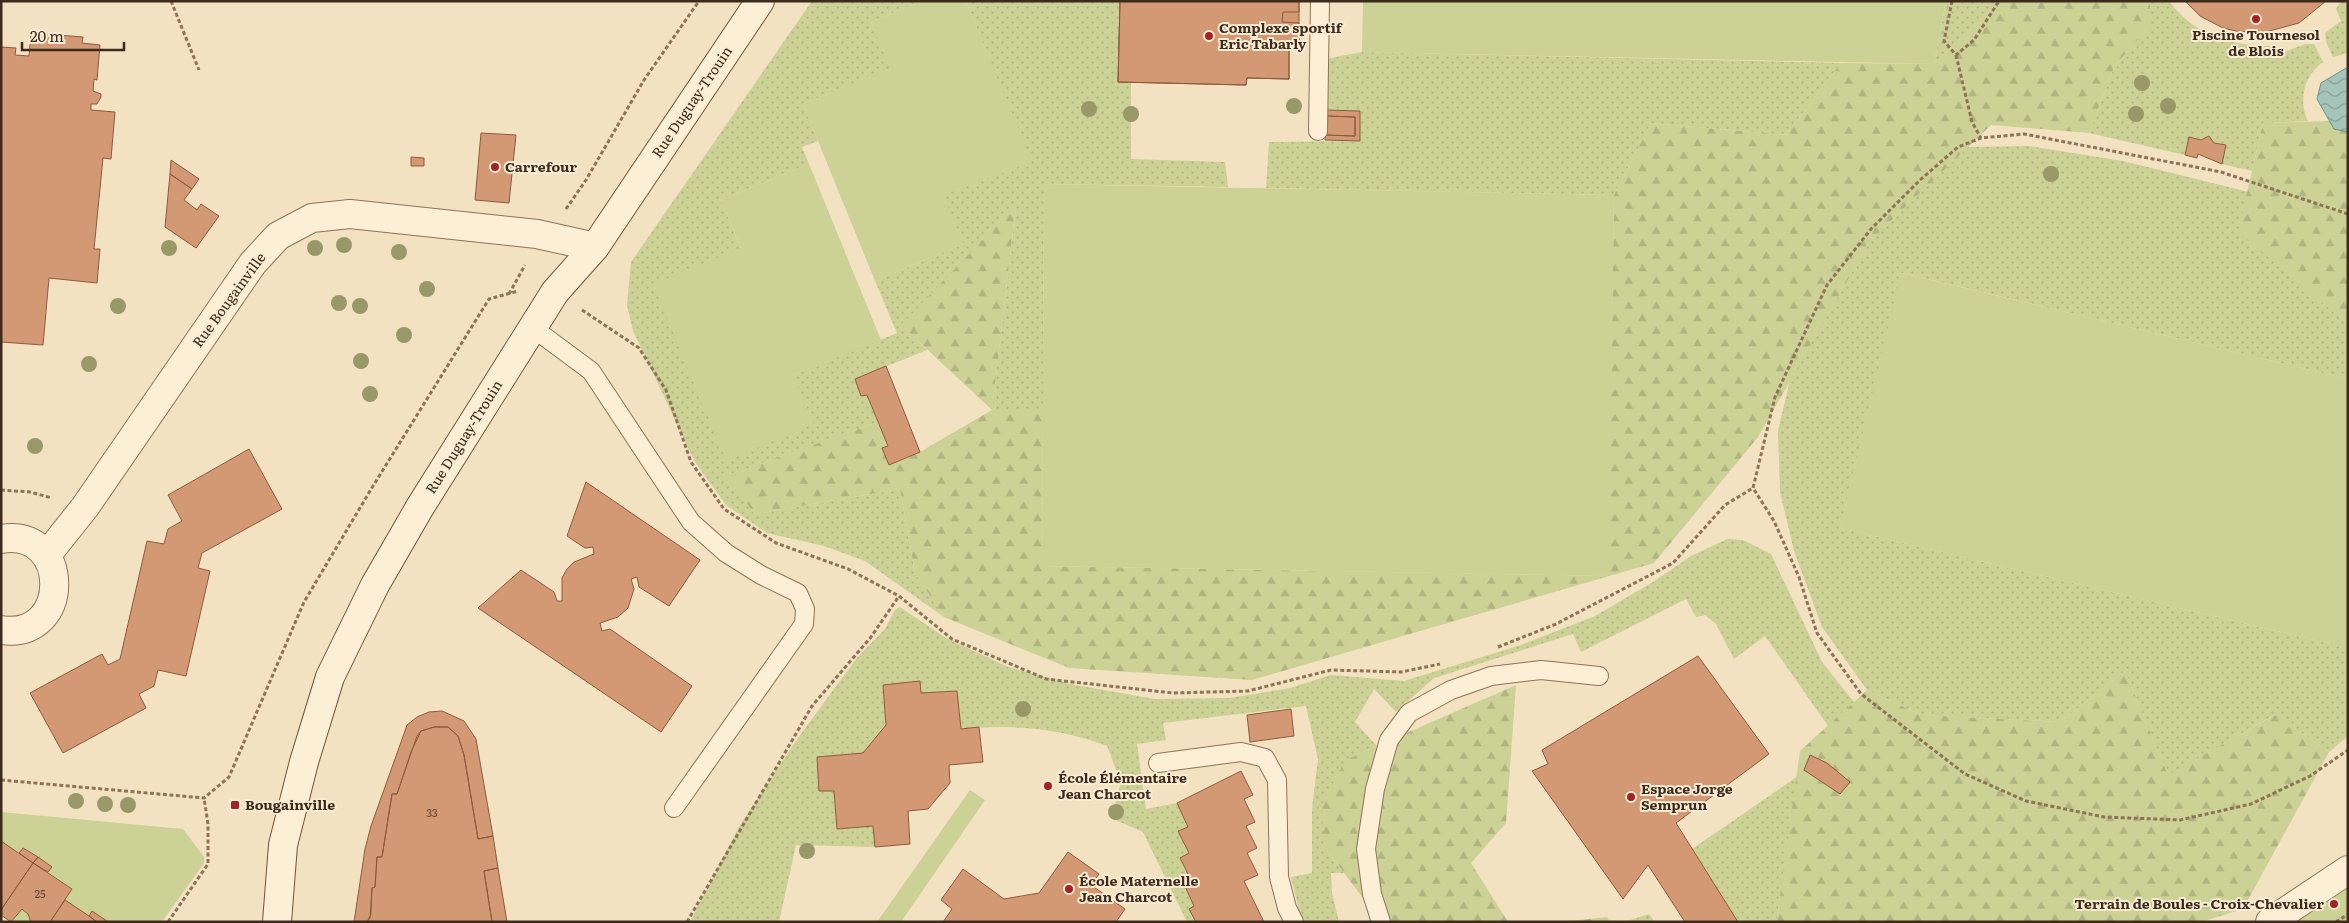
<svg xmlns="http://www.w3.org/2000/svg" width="2349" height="923" viewBox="0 0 2349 923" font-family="Literata,serif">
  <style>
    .grass { fill: url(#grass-dots) }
    .forest { fill: url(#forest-firs) }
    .garden { fill: #ccd195 }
    .water { fill: url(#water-waves); stroke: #6a9488 }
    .building { fill: #d39975; stroke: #8f5a3b }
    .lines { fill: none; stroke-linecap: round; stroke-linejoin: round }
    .lane-casing { stroke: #8e7357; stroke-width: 20 }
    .street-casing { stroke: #8e7357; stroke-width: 30 }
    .secondary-casing { stroke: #70543a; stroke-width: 30 }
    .path { stroke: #8e7357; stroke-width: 3; stroke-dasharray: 4 2.5; stroke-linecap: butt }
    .lane { stroke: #fcefd6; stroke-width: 18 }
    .street { stroke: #fcefd6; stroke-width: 28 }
    .secondary { stroke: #fcefd6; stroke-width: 28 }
    .tree { fill: #989869 }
    .poi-dot { fill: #a22226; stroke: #f9ecd2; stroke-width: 2 }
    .labels { text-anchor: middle; stroke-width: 4; stroke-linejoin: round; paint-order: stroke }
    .number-label { font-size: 11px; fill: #624633 }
    .poi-label { font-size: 14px; font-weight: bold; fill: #3c2b1d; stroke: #f9ecd2; text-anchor: start }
    .street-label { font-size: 14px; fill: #3c2b1d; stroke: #f9ecd2 }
  </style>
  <defs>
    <pattern id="grass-dots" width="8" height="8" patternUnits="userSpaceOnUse" patternTransform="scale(1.25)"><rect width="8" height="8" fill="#ccd195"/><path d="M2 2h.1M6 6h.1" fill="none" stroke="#b0b480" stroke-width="1.8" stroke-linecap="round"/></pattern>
    <pattern id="forest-firs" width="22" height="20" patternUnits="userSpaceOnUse" patternTransform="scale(1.25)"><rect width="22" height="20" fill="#ccd195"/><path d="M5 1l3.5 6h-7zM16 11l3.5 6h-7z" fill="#b0b480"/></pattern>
    <pattern id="water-waves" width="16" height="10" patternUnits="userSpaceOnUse" patternTransform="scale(1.25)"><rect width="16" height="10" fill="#a5c4ba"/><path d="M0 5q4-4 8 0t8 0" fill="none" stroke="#889f97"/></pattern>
  </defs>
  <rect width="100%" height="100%" fill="#f2e2c2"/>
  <path class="grass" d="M812,1H922L871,22L891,68L803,104L818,141L802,147L809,164L721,200L793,375L897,333L875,281L963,244L942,195L1031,162L966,1H1120L1131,82V159L1225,162L1228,187L1044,184L1043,410H992L1016,206L902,325L927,350L855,379L861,396L867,395L878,422L726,476L755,514L900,489L915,573L944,617L865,561L824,546L767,533L726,505L695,462L633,331L627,305L631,262Z
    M1946,1H2001L1934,64Z
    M2150,1H2169C2197,37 2227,45 2270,46L2276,55L2305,44H2314L2323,62C2304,75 2298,101 2308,121L2263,123L2252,171L2222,164L2226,146L2214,143L2209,136L2201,140L2189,137L2185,155L2089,133L2114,67L2150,26Z
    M2341,1H2348V53L2333,57L2326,42L2325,33L2341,21L2336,9Z
    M1362,52L1841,63L1786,135L1651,123L1614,195L1266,188L1269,142L1360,141V111L1326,110L1325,59Z
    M2029,146L2123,161L2249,192L2239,232L2348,324V379L1902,273L1840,528L2348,648V736L2329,752L2274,715L2168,776L2125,671L2060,722L1921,715L1867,690L1822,627L1794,551L1780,492L1778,431L1790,380L1870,241L1968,147Z
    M1727,539L1743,540L1771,554L1822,662L1854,702L1828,726L1765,636L1734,659L1716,624L1705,615L1696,617L1686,599L1581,652L1573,634L1434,678L1396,712L1374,689L1355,722L1377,746L1345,760L1323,845L1344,873H1331L1332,893L1339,922H1302L1291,877L1312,873V808L1318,759L1306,706L1163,723L1166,740L1137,744L1146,809L1177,803L1188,827L1178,831L1189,853L1180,859L1191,880L1184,884L1194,906L1196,922H1187L1143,832L1111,818L1121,782L1107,746C1060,728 1011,724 961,729L957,691L921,693L920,681L883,685L886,725L863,753L817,757L819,791H834L837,829L873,826L875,847L796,845L779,922H690L740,825L798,738L856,659L885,629L895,610L900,607L946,638L1008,667L1075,685L1155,699L1230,698L1290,688L1331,675L1404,681L1518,646L1595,616L1653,582L1691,556Z
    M1798,776L1777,917L1778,922H1738L1692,849Z
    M1649,914L1655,922H1624Z"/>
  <path class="forest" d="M2001,1H2150V26L2114,67L2089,133L1991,125L1870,241L1758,437L1654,563L1252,680L1069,668L944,617L915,573L900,489L755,514L725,476L878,422L888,446L882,448L889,465L920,452L992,410L901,325L1016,205L992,410H1043L1042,566L1608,576L1614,195L1651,123L1786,135L1841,63L1934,64Z
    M2330,121L2334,129L2348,132V324L2238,232L2263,123Z
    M2125,671L2168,775L2275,715L2329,752L2243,909L2201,922H1778L1777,917L1800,751L1867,690L1921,715L2060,722Z
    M1516,685L1506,823L1471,863L1508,922H1381L1323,845L1322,805L1345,760Z
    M1607,917L1610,922H1561Z"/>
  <path class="garden" d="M922,1H966L1032,162L943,195L963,244L875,281L803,104L890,68L871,22Z
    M1363,1H1946L1934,64L1362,52Z
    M809,164L881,340L793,375L814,424L726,461L653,284L741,248L721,200Z
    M1044,184L1614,195L1609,576L1042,566Z
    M1901,273L2348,379V648L1840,528Z
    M970,790L985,800L901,922H877Z
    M1,812L183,829L204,857V863L162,922H108L92,911L89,916L65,900L72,889L48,872L51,866L24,848L19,853L1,841Z
    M2348,886V922H2294Z
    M22,909L28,914L31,922H12Z"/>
  <path class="water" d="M2348,67V132L2334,129L2317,99L2321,83Z"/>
  <path class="building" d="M1120,1H1299V49H1289V79L1247,78L1246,85L1118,82Z
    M1120,1H1299V12H1283L1282,22L1299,23V49H1289V79L1247,78L1246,85L1118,82Z
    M2185,1H2326L2299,23L2262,33L2236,31L2223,28L2200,16Z
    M31,33L83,37L82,43L100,45L97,80L94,79L93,91L101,94V97L97,104H91V110L115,112L111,159L103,158L94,249H100L97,283L49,278L43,345L1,342V47L16,48L15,55L29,56Z
    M1326,110L1360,111V141L1325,140V135L1355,136V117L1326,116Z
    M1326,116L1355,117V136L1325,135Z
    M481,133L516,135L509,203L475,200Z
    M2209,136L2214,143L2226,145L2222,164L2198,154L2197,158L2185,155L2189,137L2201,140Z
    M411,157L424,158V166H411Z
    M171,160L199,179L192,189L170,174Z
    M170,174L192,189L184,200L197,210L201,204L219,216L196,248L165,227Z
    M886,366L920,452L889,465L882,448L888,446L867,395L861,396L855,379Z
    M249,449L282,509L202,553L198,568L210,571L186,676L158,670L154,686L139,694L146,708L63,753L30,693L102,654L108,665L120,659L147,541L164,544L168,529L182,521L168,495Z
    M586,482L700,560L669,606L639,587L637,577L631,579L634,589L628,608L618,617L600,623L602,631L610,629L692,686L661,732L478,608L521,570L554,592L557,601H562V578L567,569L574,562L594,554L593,547L585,548L567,536Z
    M1698,656L1769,754L1676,823L1738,922H1685L1648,865L1623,899L1532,771L1548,764L1542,750Z
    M920,681L921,693L957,691L961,729L979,727L983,762L949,765L950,783L928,809L908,811L910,844L875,847L873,826L837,829L834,791H819L817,757L863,753L886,725L883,685Z
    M1291,709L1294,736L1250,742L1247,715Z
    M442,711L464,721L476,739L493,836L478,839L464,755L458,736L448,727H434L421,731L411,752L397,794H392L382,857H377L375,887L372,888L370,918L367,922H354L365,849L371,826L405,731L407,725L417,717L429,712Z
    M434,727H448L458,736L464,755L478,839L493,836L498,868L484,871L492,922H367L371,914L372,888L375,887L377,857H382L392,794H397L417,736L421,731Z
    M1810,755L1827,763L1850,782L1840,794L1804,770Z
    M1241,771L1253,795L1244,799L1255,822L1246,826L1257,848L1247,853L1258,875L1244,881L1264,922H1196L1189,909L1194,906L1184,884L1191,880L1180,858L1189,853L1178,831L1188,827L1177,803Z
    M1,841L33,863L1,910Z
    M23,848L38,857L33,863L19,853Z
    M1068,852L1099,874L1091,885L1125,909L1116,922H943L952,909L941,900L963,869L1004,899L1039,893Z
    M38,857L52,867L48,872L33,863Z
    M33,863L72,889L50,922H31L28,914L22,909L11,922L1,915V910Z
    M498,868L507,922H492L484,871Z
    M65,900L89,916L97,922H50Z
    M92,911L107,921L106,922H97L89,916Z"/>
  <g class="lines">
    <defs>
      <path id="lane" d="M1318,131L1320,1
        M533,328L591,371L691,522L726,553L761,575L798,593L805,609L804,624L674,808
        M1158,763L1241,752L1265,758L1277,780L1279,877L1287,908L1294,922
        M1381,922L1372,894L1366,849L1375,789L1389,740L1409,713L1451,690L1491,676L1541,670L1599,676"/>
      <path id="street" d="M1,539C72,527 72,641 1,630
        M46,556L85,507L253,263L278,236L312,218L350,214L537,234L595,247
        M2270,922L2348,870"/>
      <path id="secondary" d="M277,922L283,845L304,762L330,677L375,585L420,507L555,292L595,247L760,1"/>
    </defs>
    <use href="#lane" class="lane-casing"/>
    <use href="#street" class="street-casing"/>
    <use href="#secondary" class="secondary-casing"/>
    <path class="path" d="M171,1L199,70
      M1952,1L1944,41L1956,55L1974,40L1999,1
      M1956,55L1972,122L1981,138
      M566,209L586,180L644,80L699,1
      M2348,214L2221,172L2024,134L1981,138L1958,147L1920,180L1871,229L1827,285L1775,397L1753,488L1774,521L1799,577L1817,633L1861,694L1965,774L2026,801L2104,817L2180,820L2251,804L2310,776L2348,750
      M509,294L525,265
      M582,310L639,348L666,390L691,462L724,509L776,543L848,569L899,596L952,639L1046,679L1173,693L1248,691L1331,670L1401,672L1440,664
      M1,490L30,492L52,498
      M1498,647L1556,624L1673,563L1725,505L1753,488
      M1,780L204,798L229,777L304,602L373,486L489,299L518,291
      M168,922L208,864V824L204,798
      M687,922L812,706L871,637L899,596
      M2336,922L2348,914"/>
    <use href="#lane" class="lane"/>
    <use href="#street" class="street"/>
    <use href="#secondary" class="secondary"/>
  </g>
  <g class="tree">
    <circle cx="2142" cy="83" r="8"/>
    <circle cx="1294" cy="106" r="8"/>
    <circle cx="2168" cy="106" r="8"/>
    <circle cx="1089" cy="109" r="8"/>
    <circle cx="1131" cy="114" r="8"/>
    <circle cx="2136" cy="114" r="8"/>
    <circle cx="2051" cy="174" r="8"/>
    <circle cx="344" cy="245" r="8"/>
    <circle cx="169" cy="248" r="8"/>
    <circle cx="315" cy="248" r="8"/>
    <circle cx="399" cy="252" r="8"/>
    <circle cx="427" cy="289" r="8"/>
    <circle cx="339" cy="303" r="8"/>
    <circle cx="118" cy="306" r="8"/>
    <circle cx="360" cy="306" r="8"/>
    <circle cx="404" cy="335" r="8"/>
    <circle cx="361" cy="361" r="8"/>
    <circle cx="89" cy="364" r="8"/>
    <circle cx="370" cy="394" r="8"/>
    <circle cx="35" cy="446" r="8"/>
    <circle cx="1023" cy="709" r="8"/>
    <circle cx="76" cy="801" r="8"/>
    <circle cx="105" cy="804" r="8"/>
    <circle cx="128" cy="805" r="8"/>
    <circle cx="1116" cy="812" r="8"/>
    <circle cx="807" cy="851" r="8"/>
  </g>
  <g class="poi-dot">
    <circle cx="2256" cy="19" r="5"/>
    <circle cx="1209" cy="36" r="5"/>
    <circle cx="495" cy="167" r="5"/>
    <circle cx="1048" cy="786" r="5"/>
    <circle cx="1631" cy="797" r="5"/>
    <rect x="230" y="800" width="10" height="10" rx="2.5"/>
    <circle cx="1069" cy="889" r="5"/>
    <circle cx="2334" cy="904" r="5"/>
  </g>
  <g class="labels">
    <g class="number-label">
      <text x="432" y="817">33</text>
      <text x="40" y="898">25</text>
    </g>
    <g class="poi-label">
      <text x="1219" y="33">Complexe sportif<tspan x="1219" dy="16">Eric Tabarly</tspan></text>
      <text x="2256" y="40" text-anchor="middle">Piscine Tournesol<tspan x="2256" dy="16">de Blois</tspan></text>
      <text x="505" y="172">Carrefour</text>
      <text x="1058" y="783">École Élémentaire<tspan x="1058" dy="16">Jean Charcot</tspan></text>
      <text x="1641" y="794">Espace Jorge<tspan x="1641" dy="16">Semprun</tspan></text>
      <text x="245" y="810">Bougainville</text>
      <text x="1079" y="886">École Maternelle<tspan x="1079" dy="16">Jean Charcot</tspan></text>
      <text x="2324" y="909" text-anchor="end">Terrain de Boules - Croix-Chevalier</text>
    </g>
    <g class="street-label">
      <text transform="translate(692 102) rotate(-56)" y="5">Rue Duguay-Trouin</text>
      <text transform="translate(229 300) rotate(-54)" y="5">Rue Bougainville</text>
      <text transform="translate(464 437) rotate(-58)" y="5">Rue Duguay-Trouin</text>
    </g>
  </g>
  <rect width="2349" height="923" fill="none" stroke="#3c2b1d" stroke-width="5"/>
  <path d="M22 42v8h102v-8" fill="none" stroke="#3c2b1d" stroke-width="2.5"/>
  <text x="30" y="42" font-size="15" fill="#3c2b1d" stroke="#f9ecd2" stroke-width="4" paint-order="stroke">20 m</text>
</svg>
